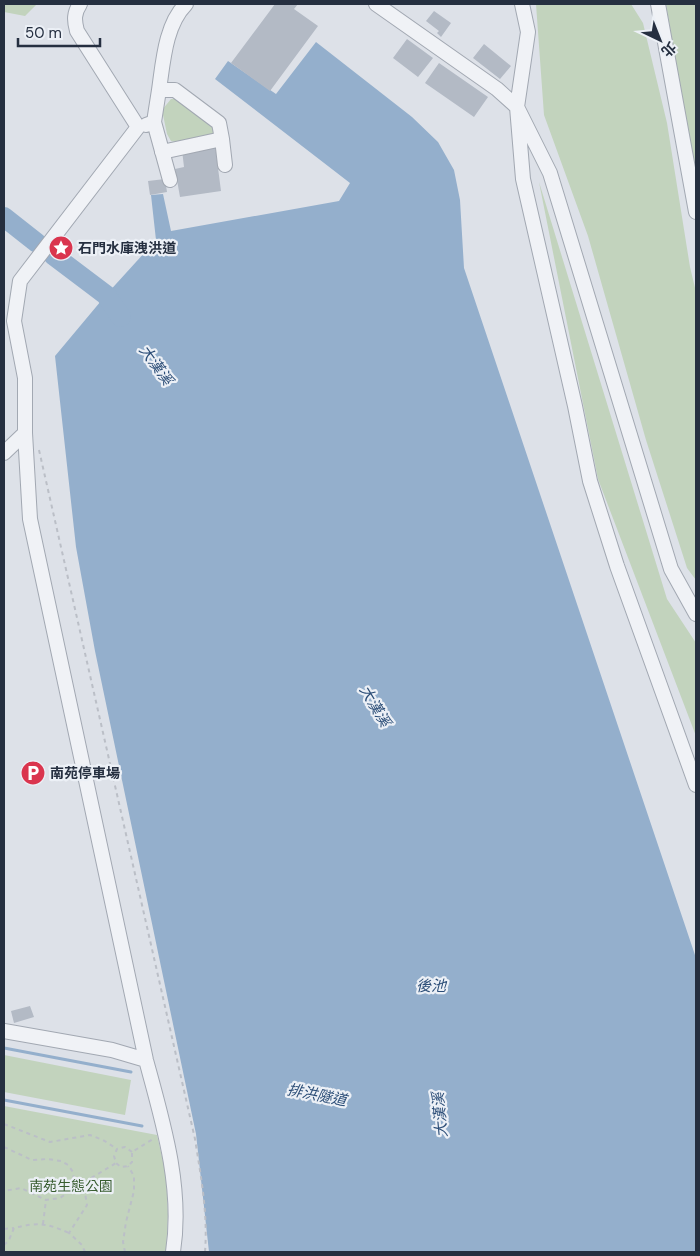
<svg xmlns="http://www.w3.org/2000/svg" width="700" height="1256" viewBox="0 0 700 1256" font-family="'DM Sans','Noto Sans TC',sans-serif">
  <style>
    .green { fill: #c2d3bd }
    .water { fill: #94afcc }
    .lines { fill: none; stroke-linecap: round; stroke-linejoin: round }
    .stream { stroke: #94afcc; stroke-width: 3 }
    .river { stroke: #94afcc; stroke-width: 20 }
    .building { fill: #b3bac5 }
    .minor-casing { stroke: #a2a8b2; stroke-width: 16 }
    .path { stroke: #bbbfc7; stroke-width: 2; stroke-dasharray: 4 4; stroke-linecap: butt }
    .minor { stroke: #f0f2f6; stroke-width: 14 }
    .labels { text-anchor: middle; stroke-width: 4.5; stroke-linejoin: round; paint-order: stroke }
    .poi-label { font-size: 14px; font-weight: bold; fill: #252f40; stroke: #ecf0f6; text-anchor: start }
    .park-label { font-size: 14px; fill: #395d31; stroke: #ecf0f6 }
    .water-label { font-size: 15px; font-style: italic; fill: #2b4d77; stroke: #ecf0f6 }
  </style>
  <rect width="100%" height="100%" fill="#dde1e8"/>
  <path class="green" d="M4,4H37L25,16L4,12Z
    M536,4H631L643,23L667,123L690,267L696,292V580L687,568L646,440L588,236L544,115Z
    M666,4H696V182Z
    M171,99H175L210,123L213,127V136L176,142L171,141L167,134L162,110Z
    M539,182L667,599L696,643V736L598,479Z
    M4,1055L131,1080L125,1115L4,1092Z
    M4,1106L157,1135L166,1174L168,1215L166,1252H4Z"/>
  <path class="water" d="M316,42L412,117L438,142L454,170L460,200L464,268L696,958V1252H209L196,1134L95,651L76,547L55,356L106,295L156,240L151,195L163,194L171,231L339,201L350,183L215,79L228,61L276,94Z"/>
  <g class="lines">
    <path class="stream" d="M4,1048L131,1072
      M4,1100L142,1126"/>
    <path class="river" d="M4,217L37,243
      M53,255L106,295L121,317"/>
  </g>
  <path class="building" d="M275,4H298L294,9L318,26L270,91L231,63Z
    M434,11L451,23L441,37L437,33L439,31L426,21Z
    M407,39L433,58L418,77L393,58Z
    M484,44L511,66L500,79L473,58Z
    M439,63L488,97L474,117L425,83Z
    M215,145L221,191L180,197L175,169L184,167L182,150Z
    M165,179L167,192L150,195L148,181Z
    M30,1006L34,1017L14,1023L11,1011Z"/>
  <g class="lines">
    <defs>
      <path id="minor" d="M80,4C74,13 74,20 77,31L138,127L20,281L14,321L25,378V433L30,519L146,1060C163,1122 183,1188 173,1252
        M376,4L497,89L517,107L550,173L671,569L696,614
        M522,4L528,32L517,107L523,179L575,406L590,481L617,566L696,785
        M658,4L696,212
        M159,90C163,63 165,25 186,4
        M154,122L159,90H175L219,123L222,139L162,152
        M146,125L154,122L170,180
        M222,139L225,165
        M4,453L25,433
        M4,1031L112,1050L146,1060"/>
    </defs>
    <use href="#minor" class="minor-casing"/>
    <path class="path" d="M39,450L195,1139C201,1177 208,1214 205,1252
      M4,1124L50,1142L90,1135L103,1140L117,1149
      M4,1147L32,1160L47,1159L61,1161L68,1165L73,1172L74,1181L70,1191L60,1198L46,1200L21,1188L4,1191
      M132,1152L125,1147L117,1149L114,1156L116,1163L121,1167L128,1166L132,1162V1152L153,1139
      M43,1224L46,1200
      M4,1229L14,1228
      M4,1245L9,1240L14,1228C38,1222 46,1223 69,1233
      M85,1252L82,1245L69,1233L87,1205L85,1193L88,1180L116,1163
      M125,1252L123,1242L126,1222L134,1191V1176L128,1166"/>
    <use href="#minor" class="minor"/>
  </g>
  <defs>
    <symbol id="sight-disc" viewBox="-11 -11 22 22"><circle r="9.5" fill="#da354e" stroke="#ecf0f6"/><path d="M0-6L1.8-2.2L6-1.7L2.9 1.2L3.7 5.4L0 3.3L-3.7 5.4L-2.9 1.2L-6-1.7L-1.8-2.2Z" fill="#fff"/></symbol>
    <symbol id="parking-disc" viewBox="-11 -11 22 22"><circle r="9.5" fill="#da354e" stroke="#ecf0f6"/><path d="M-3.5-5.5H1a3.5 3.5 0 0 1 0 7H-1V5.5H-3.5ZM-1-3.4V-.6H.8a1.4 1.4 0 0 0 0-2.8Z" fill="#fff"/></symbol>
  </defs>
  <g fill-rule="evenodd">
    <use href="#sight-disc" x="47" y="234" width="28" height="28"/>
    <use href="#parking-disc" x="19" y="759" width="28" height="28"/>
  </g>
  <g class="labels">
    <g class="poi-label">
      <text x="78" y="253">石門水庫洩洪道</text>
      <text x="50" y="778">南苑停車場</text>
    </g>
    <g class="park-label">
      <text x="71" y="1191">南苑生態公園</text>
    </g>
    <g class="water-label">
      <text transform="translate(156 365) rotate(54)" y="5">大漢溪</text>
      <text transform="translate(375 706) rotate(59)" y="5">大漢溪</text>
      <text x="431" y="991">後池</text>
      <text transform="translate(317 1095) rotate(11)" y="5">排洪隧道</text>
      <text transform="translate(440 1115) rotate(-95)" y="5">大漢溪</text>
    </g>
  </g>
  <rect width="700" height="1256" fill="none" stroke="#252f40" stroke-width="10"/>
  <g transform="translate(660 40) rotate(137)" stroke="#ecf0f6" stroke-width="4" paint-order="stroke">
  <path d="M0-4L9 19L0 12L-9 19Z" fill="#252f40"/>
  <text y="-8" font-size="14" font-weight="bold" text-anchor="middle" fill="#252f40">北</text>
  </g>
  <path d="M18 38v8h82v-8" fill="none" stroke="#252f40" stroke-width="2.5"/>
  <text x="25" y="38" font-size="15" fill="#252f40" stroke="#ecf0f6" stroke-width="4" paint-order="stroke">50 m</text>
</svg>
